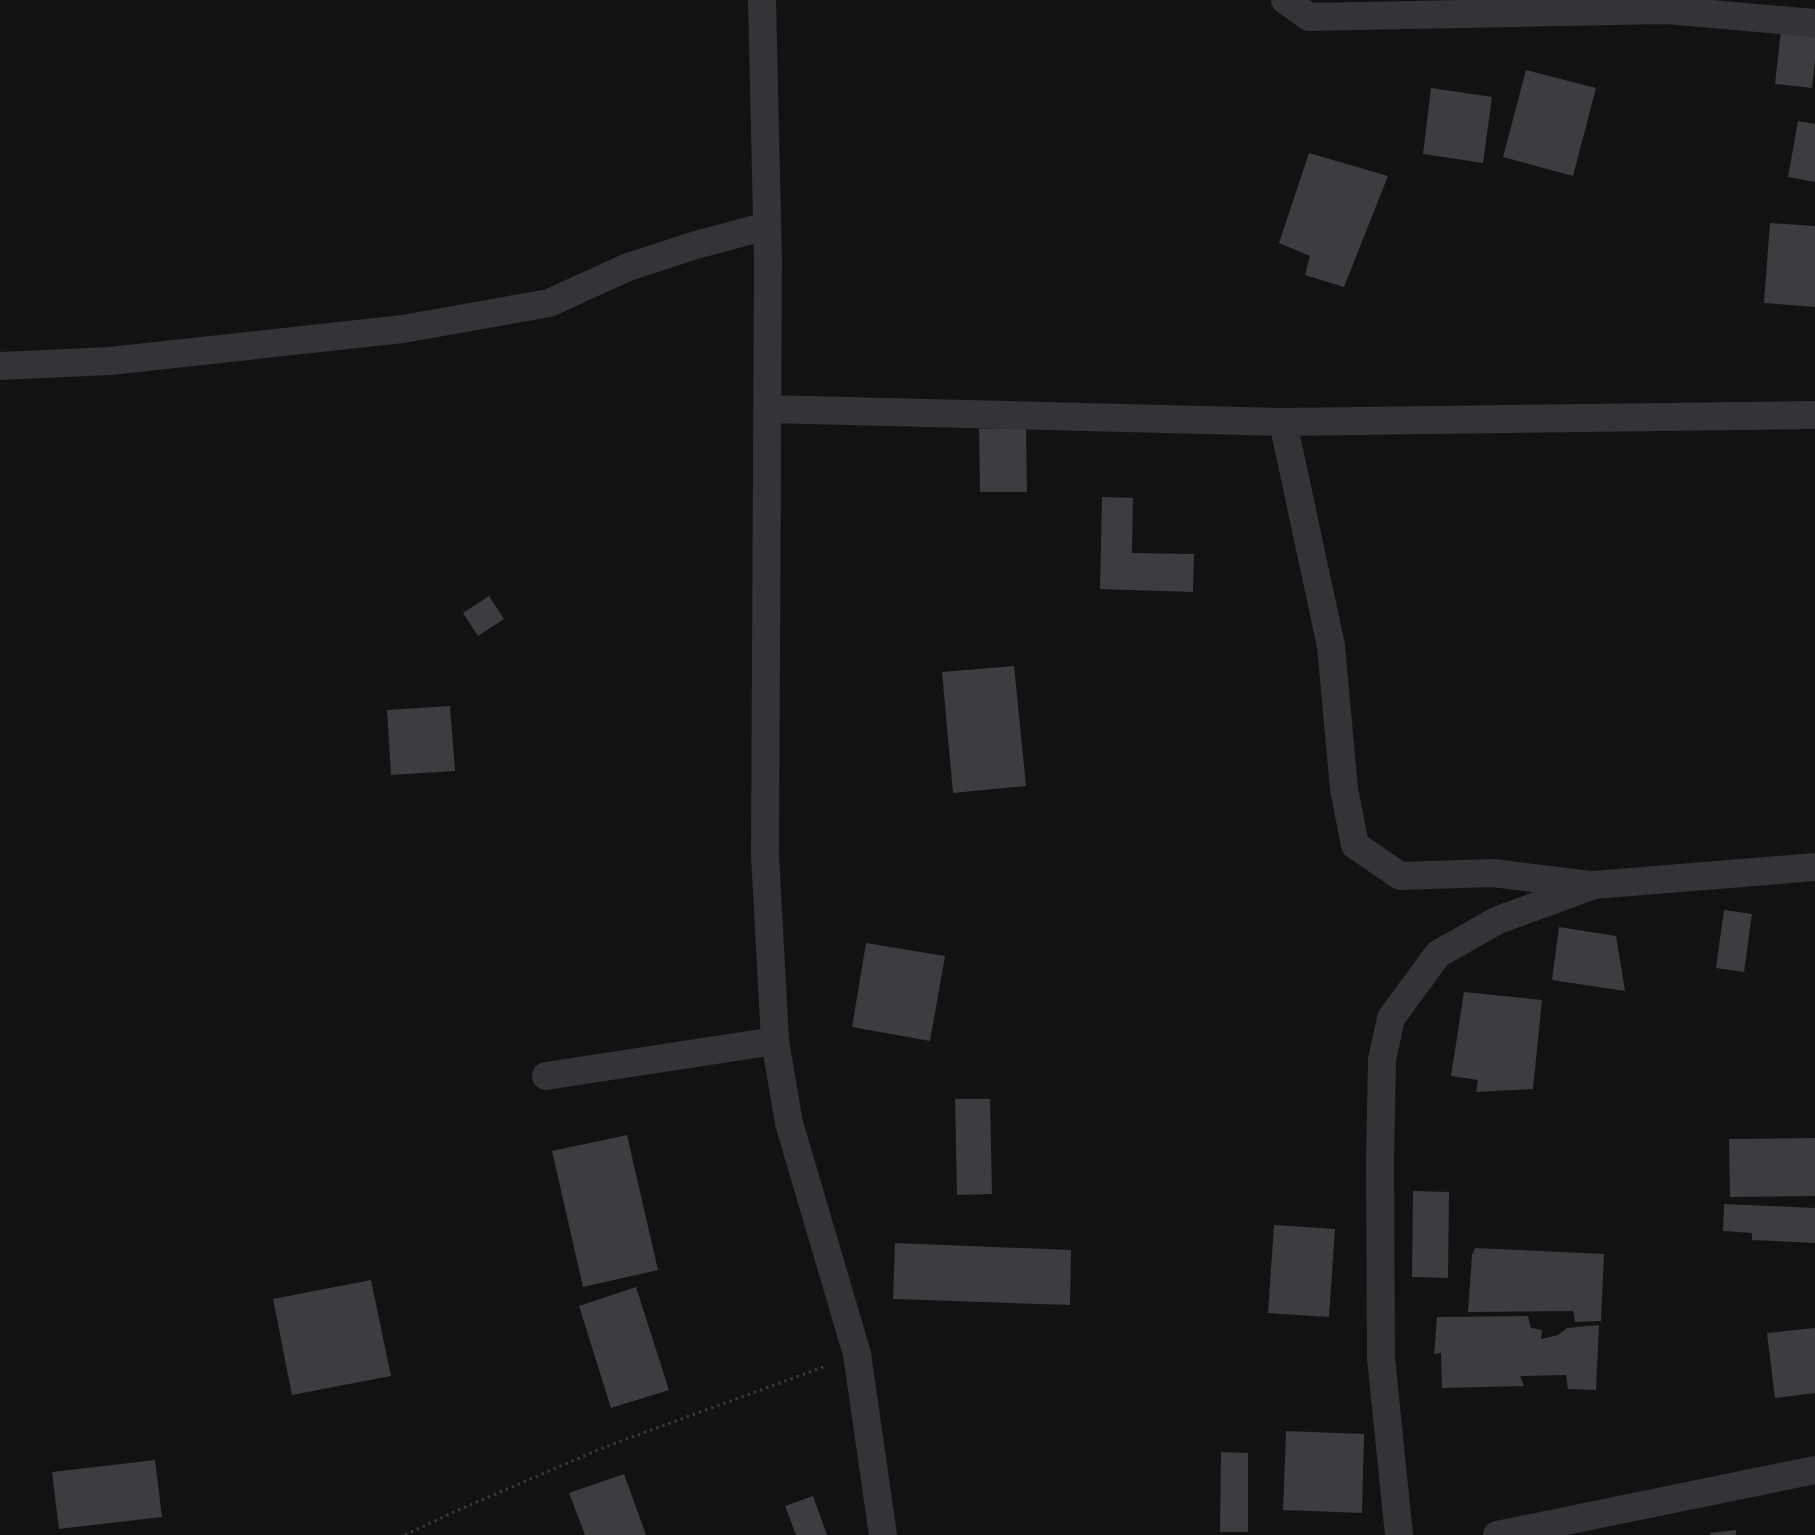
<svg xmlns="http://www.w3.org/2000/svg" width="1815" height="1535" viewBox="0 0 1815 1535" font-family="'Varela Round',sans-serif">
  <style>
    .building { fill: #3c3c41 }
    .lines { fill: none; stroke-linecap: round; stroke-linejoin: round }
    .path { stroke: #393a3f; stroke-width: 3; stroke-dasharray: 2.5 4; stroke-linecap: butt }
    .minor { stroke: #333338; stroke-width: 28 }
  </style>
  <rect width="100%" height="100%" fill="#121213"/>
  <path class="building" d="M1781,30L1815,33V60L1812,88L1775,84Z
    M1526,70L1596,88L1573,176L1503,157Z
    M1431,88L1492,97L1483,163L1423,154Z
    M1798,121L1815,124V182L1788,177Z
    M1309,153L1388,176L1344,287L1305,275L1310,256L1279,243Z
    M1770,223L1815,226V307L1764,303Z
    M1026,428L1027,492H980L979,429Z
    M1102,497L1133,498L1132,553L1194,554L1193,592L1100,589Z
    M489,596L504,619L478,636L463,613Z
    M1014,666L1026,786L953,793L942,672Z
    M450,706L455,771L391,775L387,710Z
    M1724,910L1752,914L1744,972L1716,968Z
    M1559,927L1616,936L1625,991L1552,980Z
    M866,943L945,956L930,1041L852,1027Z
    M1464,992L1542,1000L1533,1089L1476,1092L1478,1080L1451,1076Z
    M955,1099H990L992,1194L957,1195Z
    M627,1135L658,1270L583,1287L552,1151Z
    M1815,1138V1196L1730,1197L1729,1139Z
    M1413,1191L1449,1192L1448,1278L1412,1277Z
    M1724,1204L1815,1208V1243L1752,1240V1233L1723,1231Z
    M1274,1225L1335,1229L1329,1317L1268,1313Z
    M895,1243L1071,1250L1070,1305L893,1299Z
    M1475,1248L1604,1254L1601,1321L1575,1322L1573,1311L1468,1312L1472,1255Z
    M371,1280L391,1376L292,1395L273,1299Z
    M636,1287L669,1390L611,1408L579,1306Z
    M1528,1316L1531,1328L1542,1330L1541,1339L1558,1335L1567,1328L1599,1325L1596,1390L1568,1389L1566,1375L1520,1376L1524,1386L1442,1388L1441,1353L1434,1354L1437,1317Z
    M1815,1328V1393L1775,1398L1767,1333Z
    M1286,1431L1364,1434L1362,1513L1283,1510Z
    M1221,1452L1248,1453V1532H1220Z
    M155,1460L162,1517L59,1529L52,1472Z
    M624,1474L646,1535H585L569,1493Z
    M813,1496L827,1535H796L785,1506Z
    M1736,1530V1535H1711L1710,1533Z"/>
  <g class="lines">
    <path class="path" d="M405,1535L456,1511L605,1447L826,1366"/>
    <path class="minor" d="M762,0L768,260L765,854L775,1041L789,1123L857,1354L883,1535
      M1285,0L1309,17L1666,10L1815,23
      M0,366L110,361L403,329L549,303L628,267L696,245L767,226
      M767,409L1283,422L1815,415
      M1283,422L1331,646L1344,789L1355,845L1400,876L1493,873L1590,885
      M546,1076L775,1041
      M1399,1535L1381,1358L1380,1161L1382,1060L1391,1018L1438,954L1498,920L1594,885L1815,867
      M1497,1535L1815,1470"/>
  </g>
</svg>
